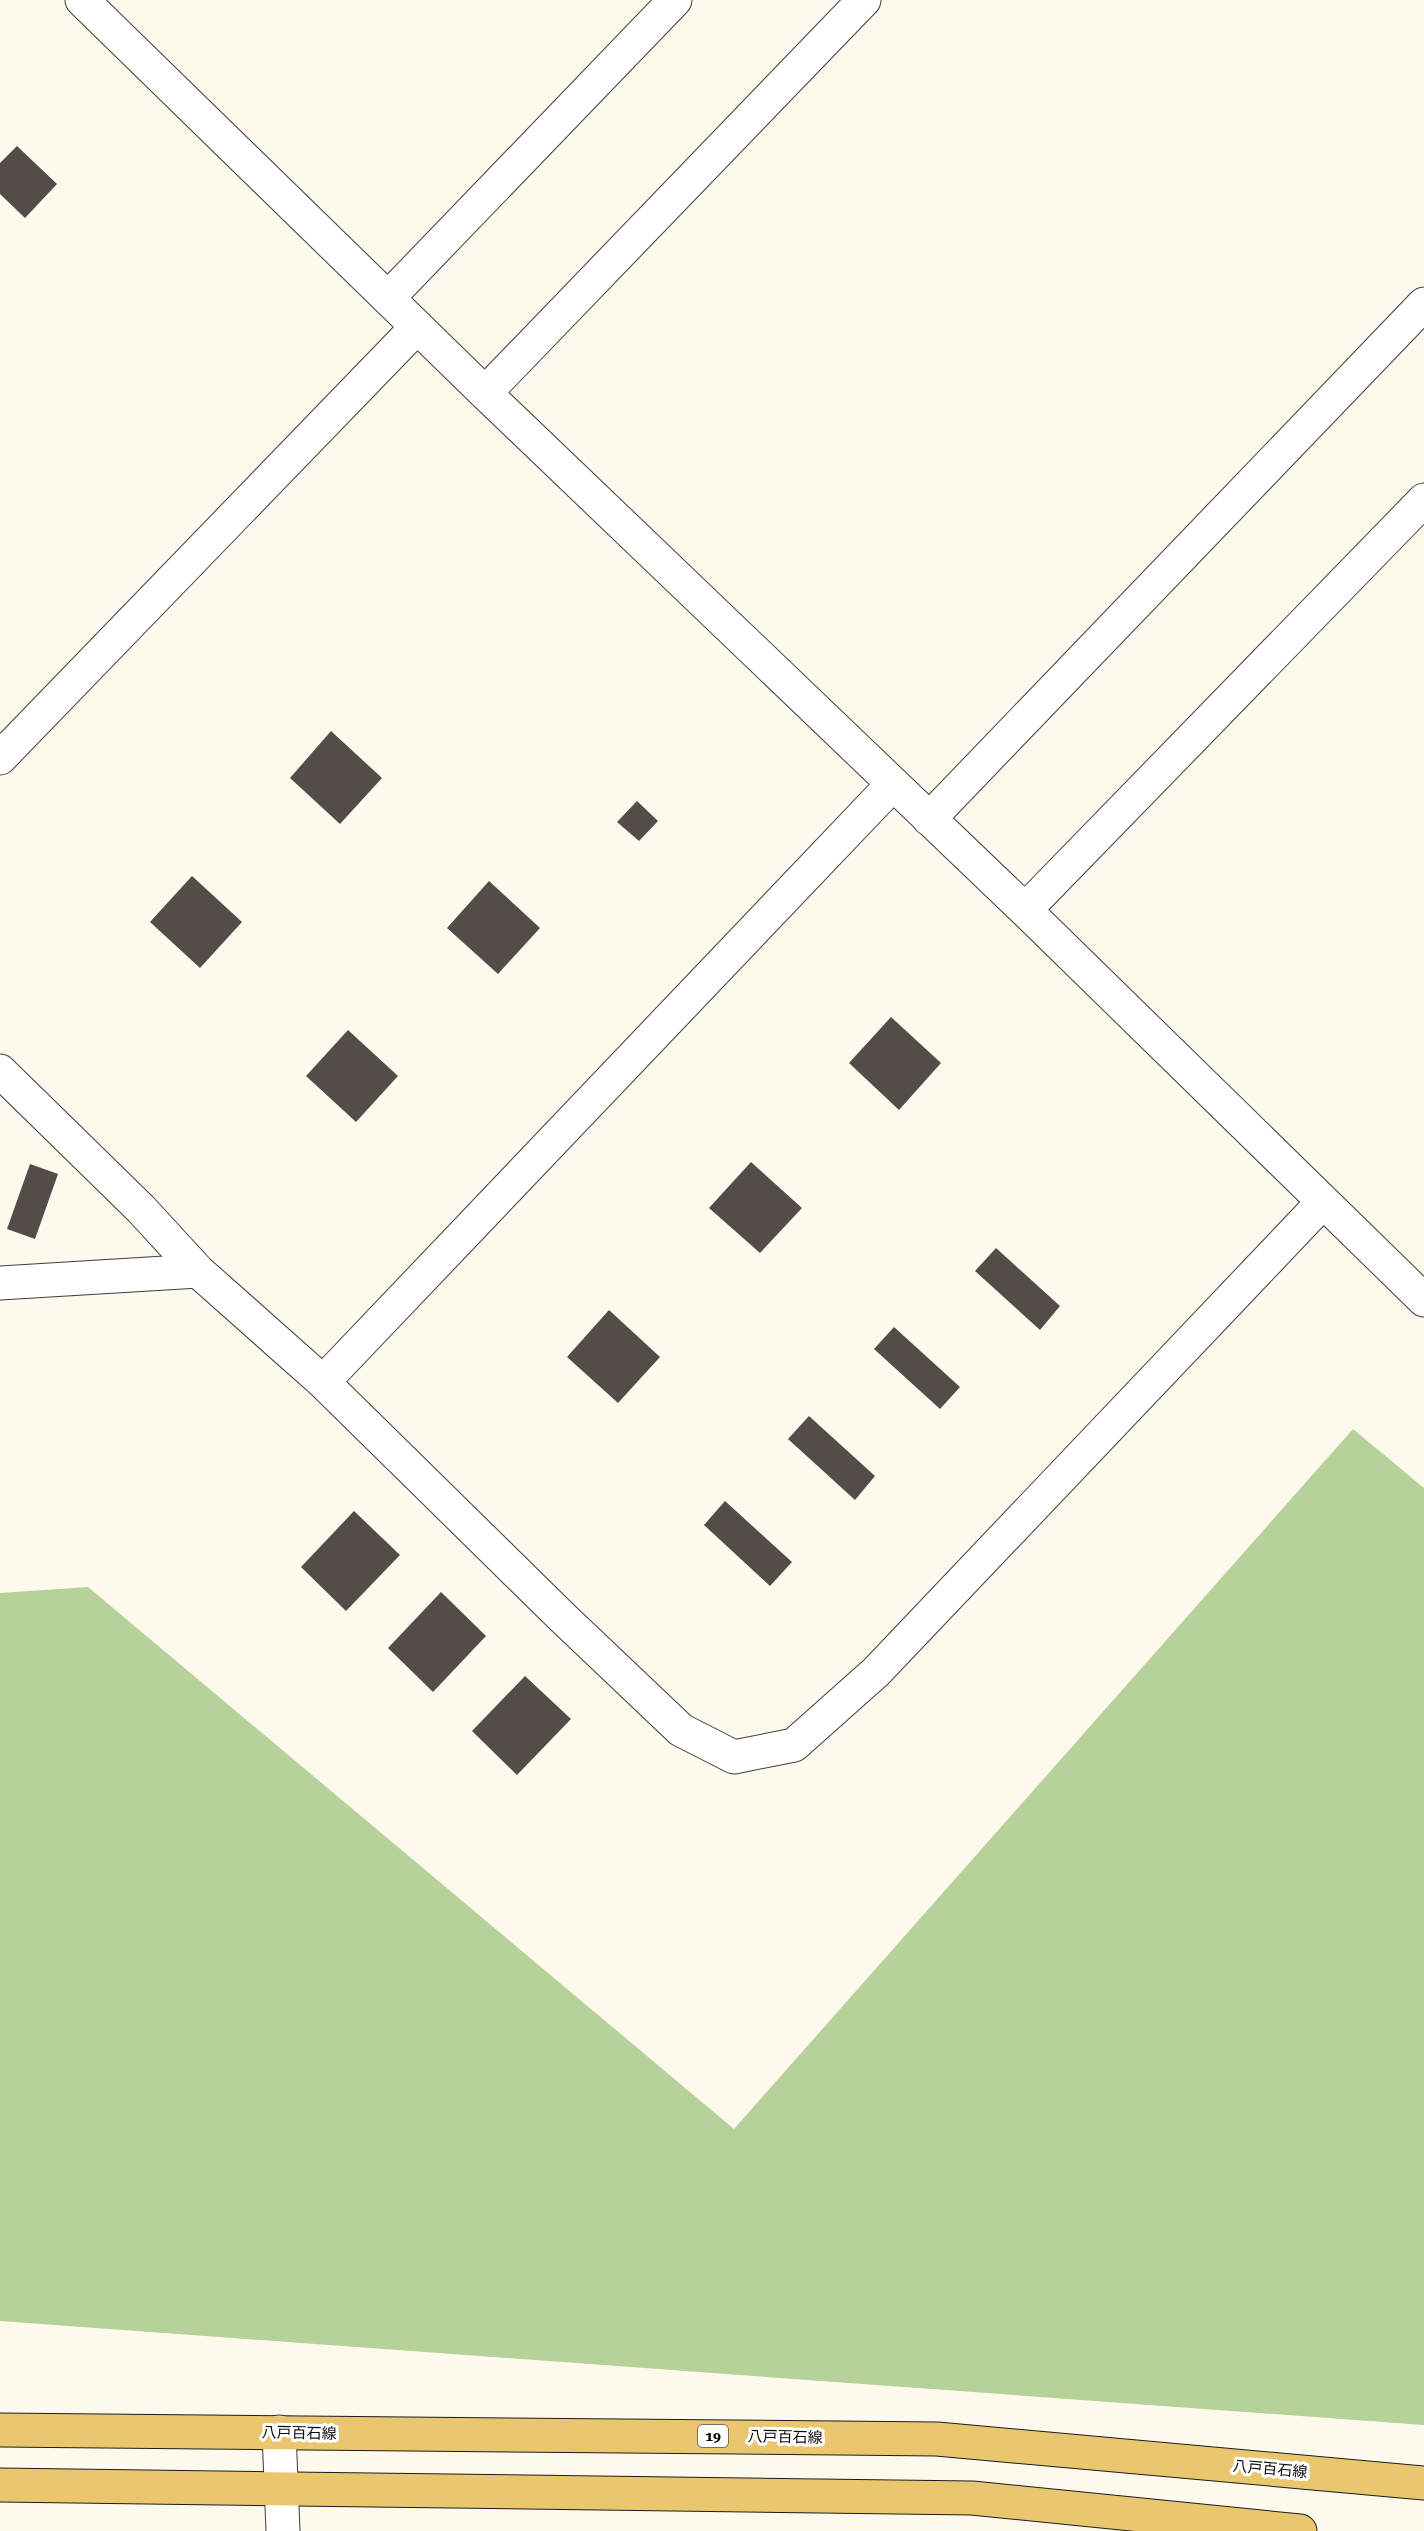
<svg xmlns="http://www.w3.org/2000/svg" width="1424" height="2531" viewBox="0 0 1424 2531" font-family="'Roboto Serif','Noto Sans JP',serif">
  <style>
    .forest { fill: #b6d29a }
    .building { fill: #534c49 }
    .lines { fill: none; stroke-linecap: round; stroke-linejoin: round }
    .minor-casing { stroke: #3e3e3e; stroke-width: 35 }
    .major-casing { stroke: #1c1c1c; stroke-width: 35 }
    .minor { stroke: #fff; stroke-width: 33 }
    .major { stroke: #eac76f; stroke-width: 33 }
    .labels { text-anchor: middle; stroke-width: 6; stroke-linejoin: round; paint-order: stroke }
    .shield { fill: #fff; stroke: #545454; stroke-width: 1.5 }
    .shield-label { font-size: 14px; font-weight: bold; fill: #0b0b0b }
    .street-label { font-size: 15px; fill: #0b0b0b; stroke: #fff }
  </style>
  <rect width="100%" height="100%" fill="#fdf9ec"/>
  <path class="forest" d="M1353,1429L1424,1488V2425L0,2321V1593L88,1587L734,2129Z"/>
  <path class="building" d="M17,146L57,184L25,218L0,194V163Z
    M331,731L382,778L340,824L290,778Z
    M637,801L658,821L639,841L617,822Z
    M192,876L242,922L200,968L150,922Z
    M489,881L540,928L498,974L447,928Z
    M891,1017L941,1063L899,1110L849,1063Z
    M348,1030L398,1076L356,1122L306,1076Z
    M751,1162L802,1208L760,1253L709,1208Z
    M30,1164L58,1174L35,1239L7,1229Z
    M996,1248L1060,1306L1040,1330L975,1271Z
    M609,1310L660,1357L618,1403L567,1357Z
    M894,1327L960,1387L940,1409L874,1349Z
    M809,1416L875,1476L855,1500L788,1439Z
    M725,1501L792,1562L770,1586L704,1525Z
    M354,1511L400,1555L346,1611L301,1567Z
    M441,1592L486,1636L433,1692L388,1648Z
    M525,1676L571,1719L517,1775L472,1731Z"/>
  <g class="lines">
    <defs>
      <path id="minor" d="M82,0L485,393L1025,910L1424,1300
        M389,297L675,0
        M485,393L864,0
        M0,758L417,327
        M929,819L1424,304
        M1025,910L1424,500
        M0,1071L141,1209L198,1271
        M0,1283L198,1271L323,1382L561,1616L681,1730L734,1757L794,1745L876,1672L1322,1203
        M323,1382L893,784
        M279,2432L283,2531"/>
      <path id="major" d="M0,2430L937,2439L1424,2483
        M0,2485L972,2498L1300,2531"/>
    </defs>
    <use href="#minor" class="minor-casing"/>
    <use href="#major" class="major-casing"/>
    <use href="#minor" class="minor"/>
    <use href="#major" class="major"/>
  </g>
  <g class="labels">
    <rect class="shield" x="698" y="2425" width="30" height="22" rx="4.5"/>
    <g class="shield-label">
      <text x="713" y="2441">19</text>
    </g>
    <g class="street-label">
      <text transform="translate(299 2433) rotate(1)" y="5">八戸百石線</text>
      <text transform="translate(785 2437) rotate(1)" y="5">八戸百石線</text>
      <text transform="translate(1270 2469) rotate(5)" y="5">八戸百石線</text>
    </g>
  </g>
</svg>
